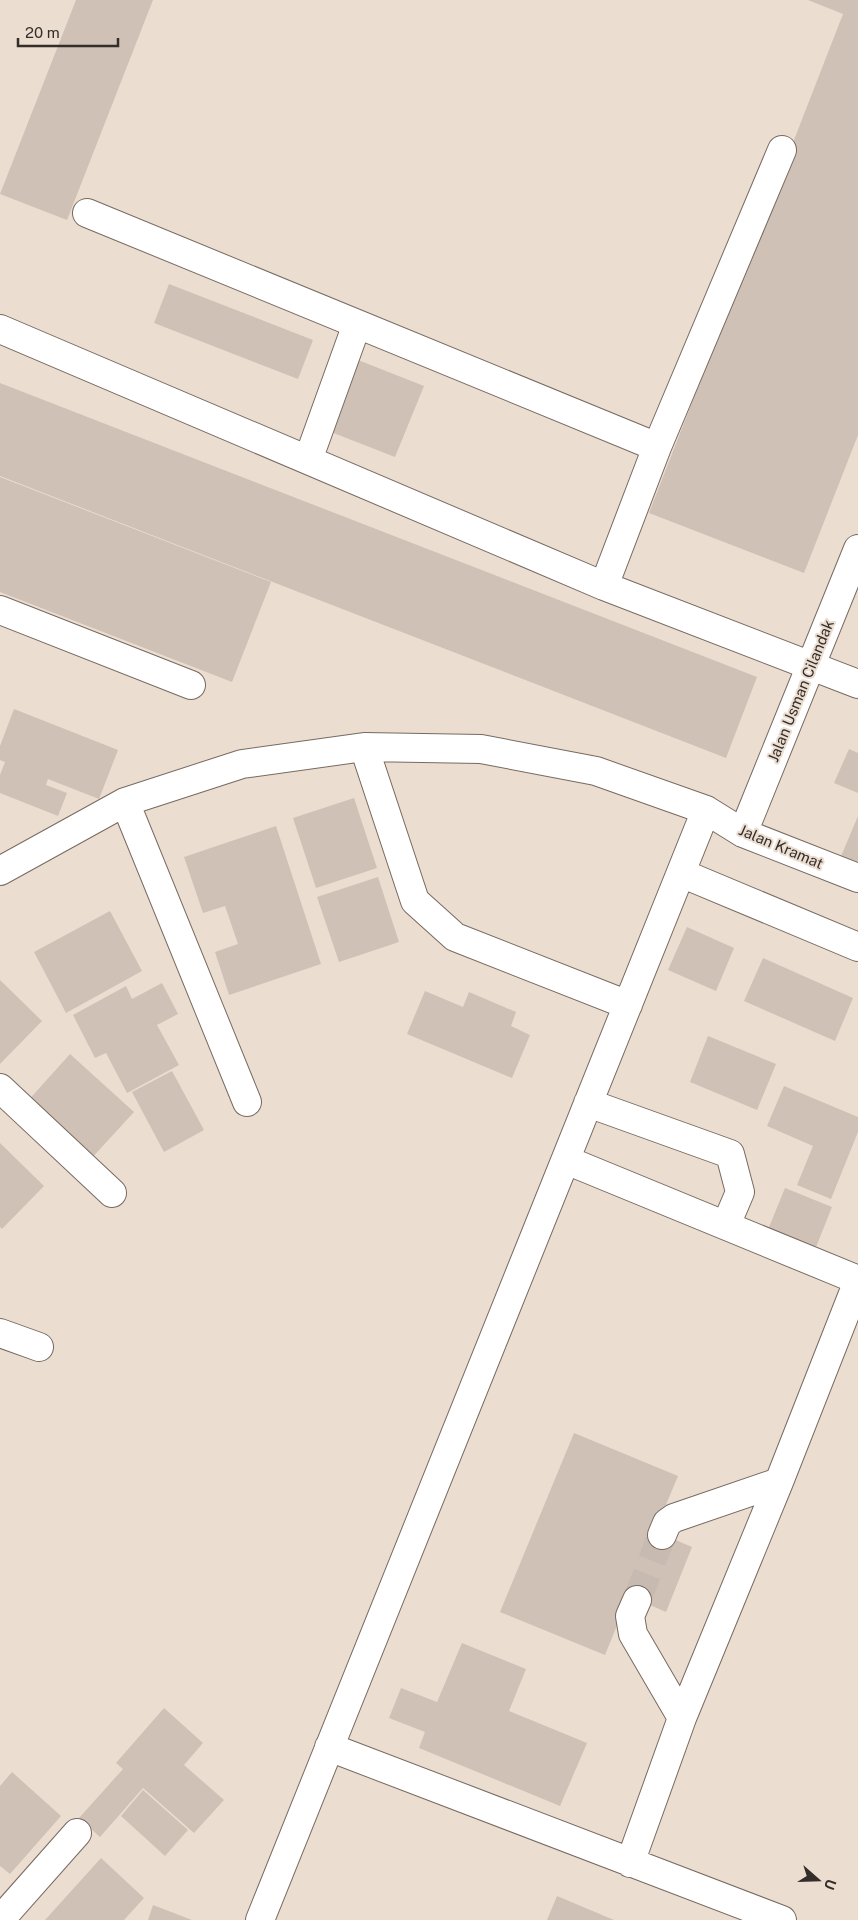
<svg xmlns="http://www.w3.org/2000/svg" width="858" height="1920" viewBox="0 0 858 1920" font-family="'Public Sans',sans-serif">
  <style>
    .building { fill: #cfc1b5 }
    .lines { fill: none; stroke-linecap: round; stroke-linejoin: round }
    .minor-tunnel { stroke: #c7bab0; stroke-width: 28; stroke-dasharray: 28 14; stroke-linecap: butt }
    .minor-casing { stroke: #776a60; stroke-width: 30 }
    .minor { stroke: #fff; stroke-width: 28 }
    .labels { text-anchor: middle; stroke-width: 4; stroke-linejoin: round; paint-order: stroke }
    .street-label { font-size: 15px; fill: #342e2a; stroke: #ecddd1 }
  </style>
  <rect width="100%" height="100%" fill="#ecddd1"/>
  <path class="building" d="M76,0H153L67,220L0,194Z
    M808,0H858V435L804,573L649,513L843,14Z
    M169,284L313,340L298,379L154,323Z
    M358,360L424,386L395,457L331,432Z
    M0,383L757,677L726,758L0,476Z
    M0,477L271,582L232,682L0,592Z
    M14,709L118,750L99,799L48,779L46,785L67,793L58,816L0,793V775L5,762L0,760V746Z
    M849,749L858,753V793L834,783Z
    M354,798L377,868L316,888L293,818Z
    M858,816V869L839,861Z
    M276,826L321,964L229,995L215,952L238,944L225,906L203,913L184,857Z
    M378,877L399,942L339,962L317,897Z
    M110,911L142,971L66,1013L34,952Z
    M687,927L734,948L716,991L668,970Z
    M763,958L853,998L835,1041L744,1001Z
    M0,980L42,1021L0,1064Z
    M162,983L178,1014L157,1025L179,1065L127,1093L106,1053L95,1058L73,1015L126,986L132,999Z
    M425,991L463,1007L469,992L516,1012L511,1026L530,1035L512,1078L407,1034Z
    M708,1036L776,1064L757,1110L690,1082Z
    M70,1054L134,1112L89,1161L25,1104Z
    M172,1071L204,1130L164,1152L132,1092Z
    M784,1086L858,1117V1132L831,1199L797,1185L813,1146L767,1126Z
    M0,1143L44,1186L2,1229L0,1227Z
    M785,1188L832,1207L814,1252L767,1232Z
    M574,1433L678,1476L655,1531L692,1547L666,1612L629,1596L605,1655L500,1612Z
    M462,1643L526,1669L509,1711L587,1743L560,1806L419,1748L425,1732L389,1718L401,1688L437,1702Z
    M164,1708L203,1743L184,1765L224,1800L194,1833L143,1788L100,1837L79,1818L123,1769L116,1763Z
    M12,1772L61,1816L10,1874L0,1866V1786Z
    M143,1790L188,1830L165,1856L121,1816Z
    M101,1858L144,1898L124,1920H45Z
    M557,1896L614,1920H547Z
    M153,1905L192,1920H148Z"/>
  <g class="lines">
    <path class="minor-tunnel" d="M637,1600L662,1535"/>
    <defs>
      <path id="minor" d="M87,213L657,447
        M0,329L604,586L858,684
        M308,460L357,324
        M604,586L657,447L782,150
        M0,610L191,685
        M364,747L415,901L455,937L628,1005
        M125,802L247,1102
        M743,833L858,549
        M0,871L125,802L242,764L364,747L481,749L596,771L706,810L743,833L858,878
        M681,873L858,947
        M0,1088L112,1193
        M588,1103L730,1154L740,1192L726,1225
        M566,1160L858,1280
        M0,1333L39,1347
        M662,1535L667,1523L674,1518L779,1482
        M637,1600L630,1616L633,1634L682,1718
        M329,1747L782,1920
        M630,1863L682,1718L779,1482L858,1281
        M0,1920L77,1833
        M260,1920L706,810"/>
    </defs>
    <use href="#minor" class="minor-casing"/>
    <use href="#minor" class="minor"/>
  </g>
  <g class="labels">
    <g class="street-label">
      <text transform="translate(801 691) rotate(-68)" y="5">Jalan Usman Cilandak</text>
      <text transform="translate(781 847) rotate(23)" y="5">Jalan Kramat</text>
    </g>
  </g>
  <g transform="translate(818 1880) rotate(110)" stroke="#ecddd1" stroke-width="4" paint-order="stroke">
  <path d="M0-4L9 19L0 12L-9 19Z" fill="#342e2a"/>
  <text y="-8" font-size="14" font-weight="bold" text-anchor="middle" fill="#342e2a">U</text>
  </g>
  <path d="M18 38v8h100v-8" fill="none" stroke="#342e2a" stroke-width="2.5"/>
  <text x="25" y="38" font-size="15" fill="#342e2a" stroke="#ecddd1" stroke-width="4" paint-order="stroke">20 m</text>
</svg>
